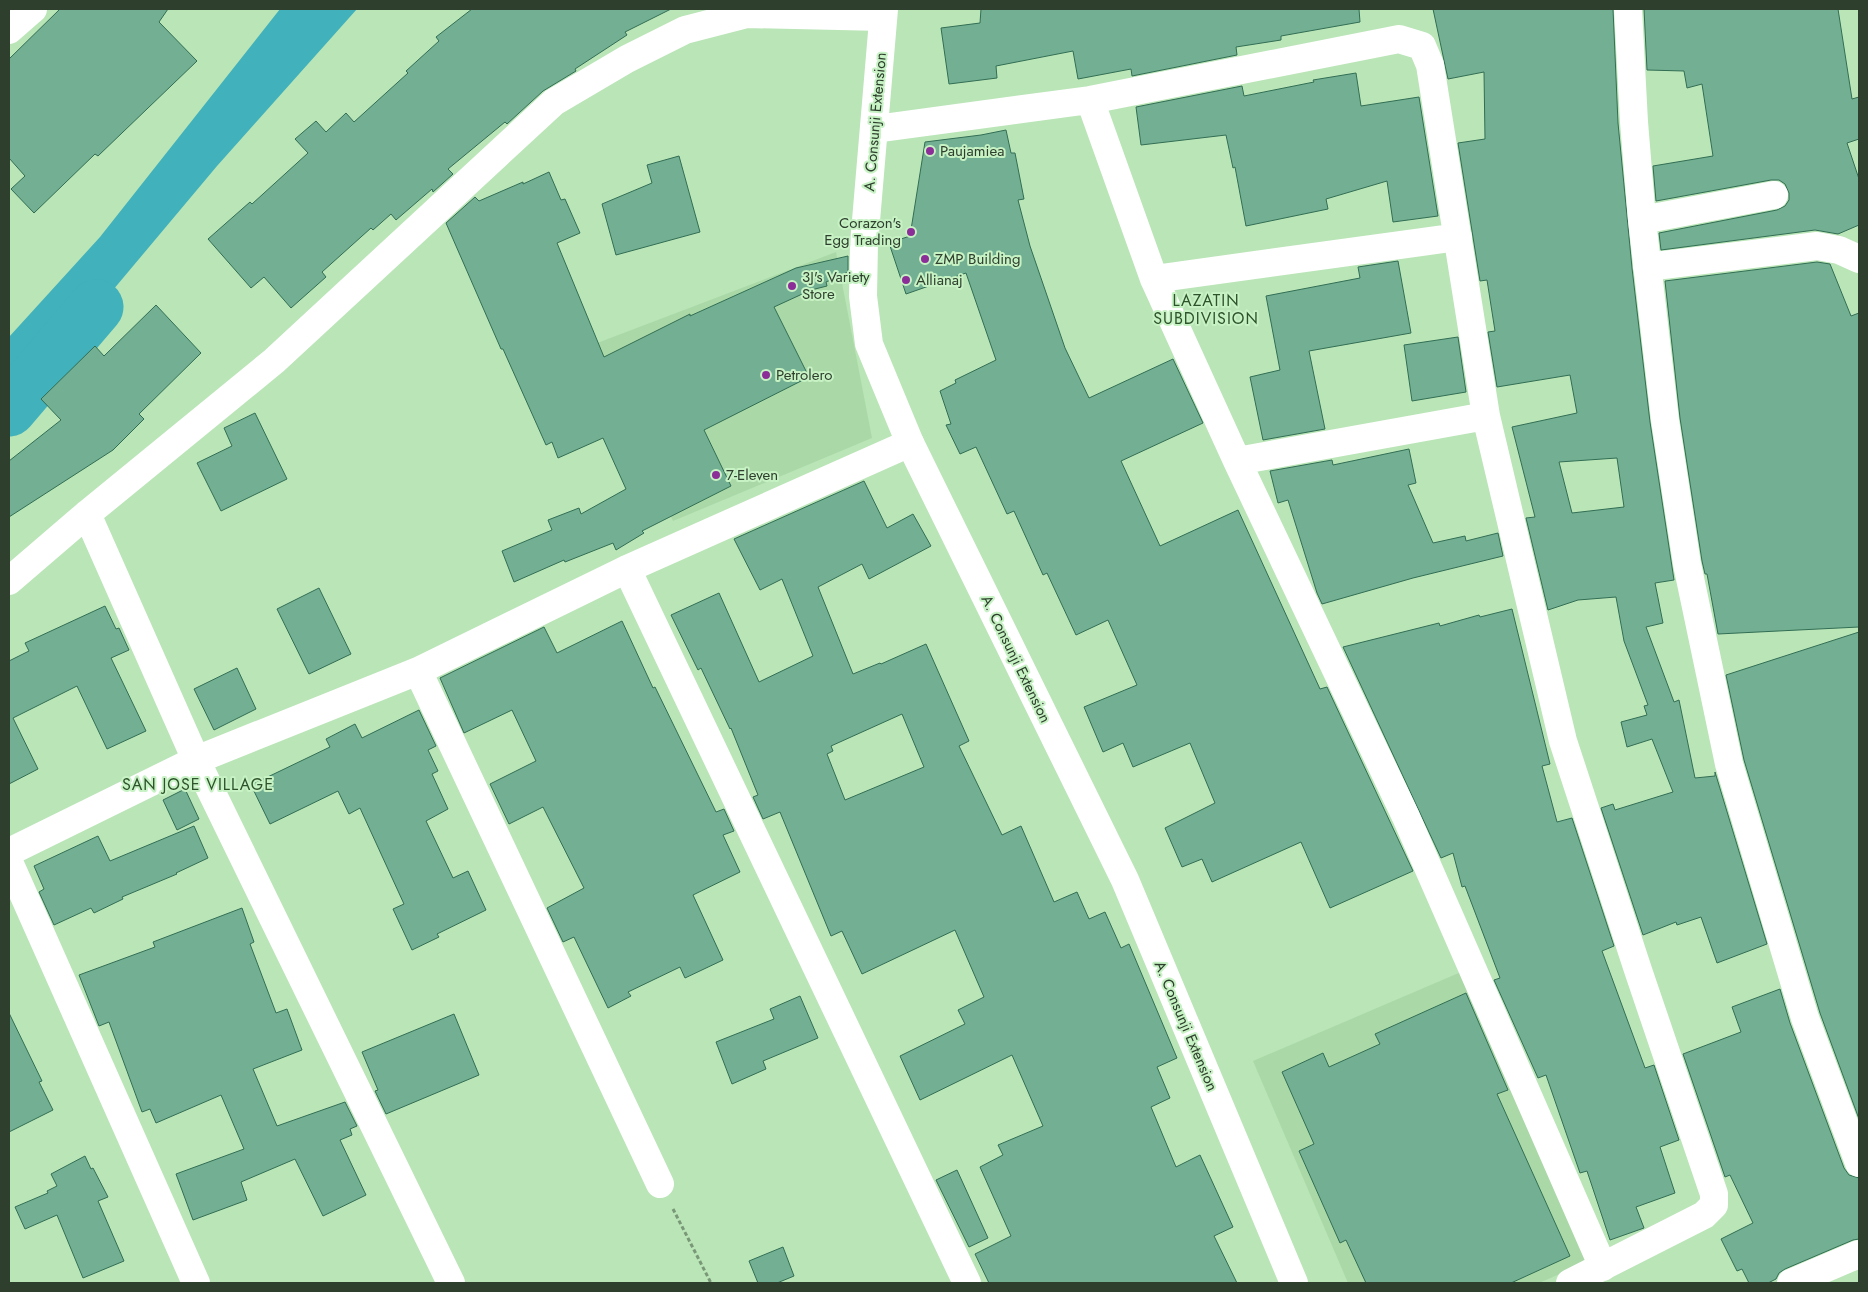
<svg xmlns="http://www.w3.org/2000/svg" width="1868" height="1292" viewBox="0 0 1868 1292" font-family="Jost,sans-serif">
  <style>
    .built { fill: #aad9a7 }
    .water { fill: #41b1bb }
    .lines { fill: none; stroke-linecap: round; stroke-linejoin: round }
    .river { stroke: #41b1bb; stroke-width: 55 }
    .building { fill: #73b093; stroke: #326e54; fill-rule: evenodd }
    .path { stroke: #799877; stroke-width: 3; stroke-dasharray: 4 2.5; stroke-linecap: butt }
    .street { stroke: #fff; stroke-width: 28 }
    .secondary { stroke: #fff; stroke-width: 28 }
    .poi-dot { fill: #8c2e98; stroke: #c7f2c4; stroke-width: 2 }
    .labels { text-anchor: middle; stroke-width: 4; stroke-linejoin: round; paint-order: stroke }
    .street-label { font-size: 15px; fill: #2e3f2d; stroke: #c7f2c4 }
    .poi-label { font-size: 15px; fill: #2e3f2d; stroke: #c7f2c4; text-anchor: start }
    .neighbourhood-label { font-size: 16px; letter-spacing: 1px; fill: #2e532c; stroke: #c7f2c4 }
  </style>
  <rect width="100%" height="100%" fill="#bae5b7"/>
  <path class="built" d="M836,252L872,438L673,521L592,345Z
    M1461,972L1592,1260L1539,1283H1348L1253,1061Z"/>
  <path class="water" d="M280,9H357L217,166L66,346L9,400V337L100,237Z"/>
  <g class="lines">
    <path class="river" d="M9,409L96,307"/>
  </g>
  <path class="building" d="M60,9H168L159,22L197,61L98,156L95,154L34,213L11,189L25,176L9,158V59Z
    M472,9H671L625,32L627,35L575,69L576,71L543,91L507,124L505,122L448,169L453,174L433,192L432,189L396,220L391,214L373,230L371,228L322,272L326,277L291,308L264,277L251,288L208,239L250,202L252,204L308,153L295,139L316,121L326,132L346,113L354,122L408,73L406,71L439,41L436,37Z
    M981,9H1359L1360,22L1281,36V40L1236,47L1237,55L1132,76L1131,69L1078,79L1073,51L996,66L997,78L949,84L941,28L980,23Z
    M1433,9H1613L1618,123L1632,268L1650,422L1674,580L1655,583L1663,623L1646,627L1674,702L1679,700L1695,778L1715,776V772L1767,944L1717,963L1701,917L1677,925L1676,922L1643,935L1601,808L1613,804L1615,810L1673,792L1652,739L1627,747L1621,722L1647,715L1644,706L1648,705L1624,641L1616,597L1578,600L1548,610L1526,518L1535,517L1512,427L1577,413L1570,375L1497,387L1488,332L1495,331L1487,280L1480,281L1458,143L1485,139L1484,72L1448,79ZM1617,458L1624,507L1572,513L1559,462Z
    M1644,9H1838L1852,99L1859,97V139L1847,143L1859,179V225L1838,234L1815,230L1661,250L1659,233L1777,210L1785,206L1789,200V193L1785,184L1779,180H1771L1656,201L1653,166L1713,156L1702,84L1687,88L1684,71L1647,70Z
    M1356,73L1361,106L1419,97L1438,216L1393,222L1387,181L1326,199L1328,209L1246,226L1235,167L1233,168L1226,135L1141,145L1136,107L1242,86L1244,96L1314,82L1313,80Z
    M1006,130L1011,153H1015L1024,199L1018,200L1030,246L1065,348L1089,398L1173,359L1203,423L1121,461L1160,546L1238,510L1320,689L1327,687L1413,871L1330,908L1301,842L1212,882L1202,859L1182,867L1165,828L1215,803L1190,743L1133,767L1123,743L1103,752L1084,707L1137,685L1108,620L1076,635L1047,573L1043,575L1014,511L1007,514L976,447L960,454L946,425L951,424L940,391L956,383L955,380L996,360L966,273L906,294L889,243L910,236L925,142L981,135Z
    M679,156L700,232L616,255L602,204L652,183L647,165Z
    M549,172L561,200L565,199L580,233L557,243L604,357L690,314V316L796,268L848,256V272L826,282L827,286L811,290L774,307L809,377L704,430L731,486L642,531L644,533L616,550L613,543L565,562L564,560L514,582L502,551L552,530L548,520L579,508L581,514L626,489L603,438L558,458L552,442L546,445L503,349H501L446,223L475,197L479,201L523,182V184Z
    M1398,261L1411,333L1309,351L1325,429L1263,440L1250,377L1280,370L1266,296L1360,278L1358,267Z
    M1817,262L1830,264L1851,316L1859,313V627L1718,634L1707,574H1705L1702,561L1680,418L1665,281Z
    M156,305L201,353L139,414L144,419L113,450L9,517V461L61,420L41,399L95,346L104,356Z
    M1458,337L1466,392L1412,401L1404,345Z
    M255,413L287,479L221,511L197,463L232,446L224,428Z
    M1409,449L1416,483L1408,485L1433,543L1465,536L1466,541L1498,533L1503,556L1413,578L1322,604L1317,593L1288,500L1278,503L1270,471L1332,460L1333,465Z
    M864,481L887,528L913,514L931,546L869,579L862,564L818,587L853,674L880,663L881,664L926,644L969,741L959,746L1002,835L1021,826L1054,902L1077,892L1089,919L1105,912L1121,948L1129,944L1177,1058L1157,1067L1170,1098L1151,1107L1176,1167L1200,1155L1233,1227L1214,1236L1237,1283H989L975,1254L1011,1236L980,1167L1003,1155L998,1145L1043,1126L1012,1055L920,1100L900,1056L965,1024L958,1010L984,997L955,930L862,974L842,931L831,936L780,812L763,819L753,797L758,795L731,728L730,729L701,668L698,670L671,615L719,593L759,682L813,656L782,579L760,590L734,539ZM902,714L924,767L845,800L827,754L833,751L831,746Z
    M319,588L351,654L309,674L277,609Z
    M105,606L116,629L119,628L129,650L111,658L146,731L107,749L77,686L13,718L38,769L9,784V661L29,651L25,643Z
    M1512,609L1550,764L1542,766L1557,822L1572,818L1614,946L1602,951L1645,1068L1654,1065L1679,1140L1660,1147L1675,1193L1636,1207L1644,1228L1610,1240L1587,1171L1580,1173L1546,1075L1538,1078L1494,980L1500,978L1465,886L1462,887L1453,853L1441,858L1343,647L1439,623L1440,626L1479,615L1480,617Z
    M622,621L653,688L655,687L716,812L724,809L734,831L723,835L740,872L693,895L723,960L685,978L680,967L628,992L631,996L608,1008L574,937L563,942L547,908L584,888L543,807L509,824L490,784L536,761L512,710L464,733L440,678L544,627L557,653Z
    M1859,632V1119L1820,1013L1744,760L1726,675Z
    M237,668L256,709L214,730L194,689Z
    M419,710L436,746L428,750L438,771L432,774L448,809L426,821L453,878L468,871L486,910L437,934L439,937L412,950L393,909L404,904L360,808L349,814L338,791L270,824L251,785L330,747L326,739L355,724L362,738Z
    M185,789L199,819L177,830L163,800Z
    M194,826L208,858L176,873L177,874L122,897L123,899L94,913L91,908L54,925L39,892L44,889L34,866L98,836L110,861Z
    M242,908L254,942L250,944L276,1013L287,1009L302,1050L253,1069L277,1126L345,1102L357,1126L350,1129L352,1135L340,1140L366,1195L323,1216L295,1159L241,1182L247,1200L193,1220L176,1174L244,1149L221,1095L156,1123L150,1109L142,1112L109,1022L99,1026L79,975L155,947L153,942Z
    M1780,989L1790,1023L1844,1168L1849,1175L1859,1178V1239L1853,1240L1785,1269L1779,1273L1776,1279L1768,1283H1749L1742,1269L1737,1271L1721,1239L1753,1223L1730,1175L1725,1177L1683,1054L1741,1032L1732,1007Z
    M1466,993L1508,1090L1497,1094L1570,1256L1511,1283H1366L1346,1240L1340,1243L1299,1151L1314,1144L1282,1072L1323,1053L1329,1067L1380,1044L1375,1034Z
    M800,996L818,1038L763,1061L766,1069L732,1084L716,1042L774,1019L770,1009Z
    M9,1013L42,1081L39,1082L53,1110L9,1132Z
    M454,1014L479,1075L386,1114L375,1091L378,1090L362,1052Z
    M85,1156L91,1169L93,1168L108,1197L98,1201L124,1261L83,1278L57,1215L25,1229L15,1207L48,1193L47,1191L57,1186L51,1174Z
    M957,1170L988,1238L969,1247L936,1180Z
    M783,1247L794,1276L777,1283H758L749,1261Z"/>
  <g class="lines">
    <path class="path" d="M673,1209L711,1283"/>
    <path class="street" d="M1628,9L1634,122L1642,220L1665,420L1687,564L1729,764L1805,1018L1859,1163
      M9,30L33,9
      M1090,100L1154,279L1237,461L1406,817L1603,1267
      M875,129L1090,100L1399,39L1422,46L1430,65L1486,416L1563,741L1638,970L1714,1194V1205L1704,1215L1570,1283
      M1642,220L1774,195
      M1647,267L1817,246L1839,250L1859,259
      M1154,279L1458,237
      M1237,461L1486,416
      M87,514L196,760L451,1283
      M627,569L967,1283
      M9,581L87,514L274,361L554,102L627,59L685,30L747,14L883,17
      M418,671L660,1184
      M9,852L196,760L418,671L627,569L910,443
      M9,862L196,1283
      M1791,1283L1859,1254"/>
    <path class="secondary" d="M884,9L864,244L863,296L869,344L910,443L1125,880L1294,1283"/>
  </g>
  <g class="poi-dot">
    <circle cx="930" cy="151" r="5"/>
    <circle cx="911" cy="232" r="5"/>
    <circle cx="925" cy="259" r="5"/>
    <circle cx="906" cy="280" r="5"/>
    <circle cx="792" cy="286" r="5"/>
    <circle cx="766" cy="375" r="5"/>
    <circle cx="716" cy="475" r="5"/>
  </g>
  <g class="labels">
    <g class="street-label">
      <text transform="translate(875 122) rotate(-85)" y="5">A. Consunji Extension</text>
      <text transform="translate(1016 659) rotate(64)" y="5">A. Consunji Extension</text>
      <text transform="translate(1186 1026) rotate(67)" y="5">A. Consunji Extension</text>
    </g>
    <g class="poi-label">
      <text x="940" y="156">Paujamiea</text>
      <text x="901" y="228" text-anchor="end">Corazon's<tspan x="901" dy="17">Egg Trading</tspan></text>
      <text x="935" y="264">ZMP Building</text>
      <text x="802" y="282">3J's Variety<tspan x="802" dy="17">Store</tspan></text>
      <text x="916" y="285">Allianaj</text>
      <text x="776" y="380">Petrolero</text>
      <text x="726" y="480">7-Eleven</text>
    </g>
    <g class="neighbourhood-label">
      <text x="1206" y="306">LAZATIN<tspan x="1206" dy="18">SUBDIVISION</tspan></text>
      <text x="198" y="790">SAN JOSE VILLAGE</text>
    </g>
  </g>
  <rect width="1868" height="1292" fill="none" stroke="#2e3f2d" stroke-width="20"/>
</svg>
